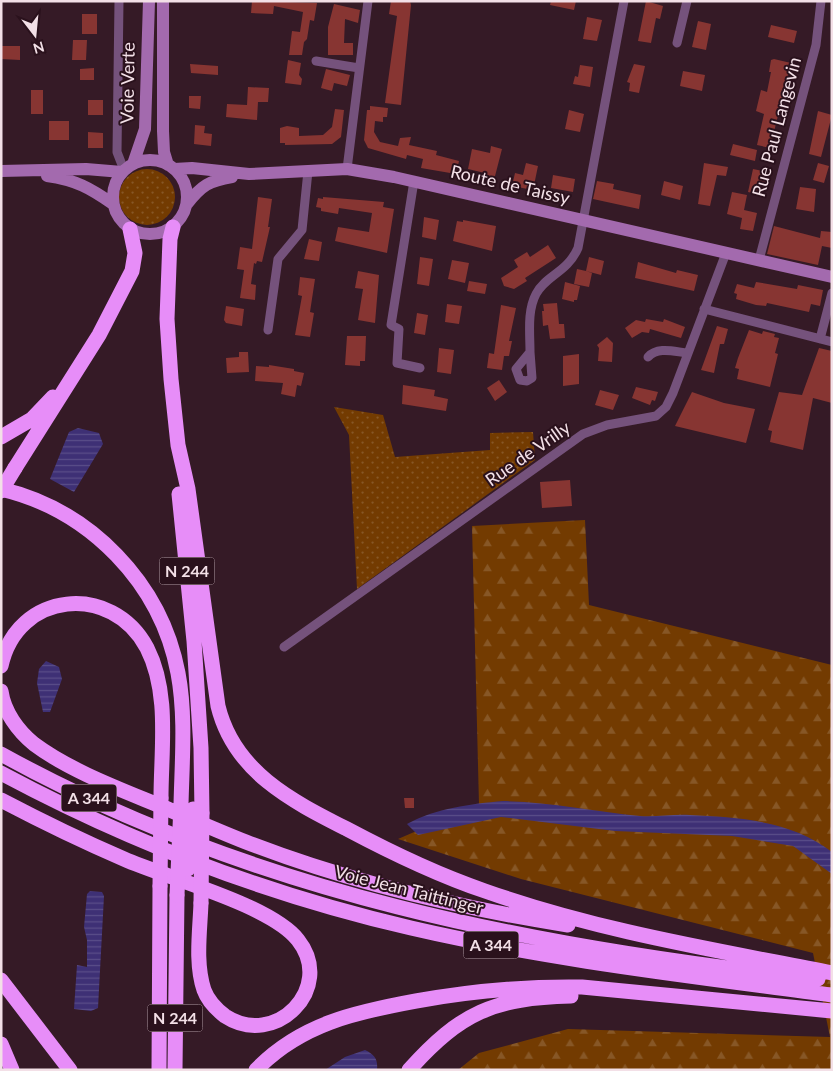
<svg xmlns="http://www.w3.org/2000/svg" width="833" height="1071" viewBox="0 0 833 1071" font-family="Lato,sans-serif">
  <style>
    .grass { fill: url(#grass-dots) }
    .forest { fill: url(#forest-firs) }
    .water { fill: url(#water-rules) }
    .building { fill: #873532 }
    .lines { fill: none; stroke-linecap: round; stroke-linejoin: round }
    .street { stroke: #75527c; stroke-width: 9 }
    .secondary { stroke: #a36aae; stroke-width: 12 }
    .highway { stroke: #e78df8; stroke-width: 15 }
    .highway-bridge { stroke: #e78df8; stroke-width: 15 }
    .labels { text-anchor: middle; stroke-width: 4; stroke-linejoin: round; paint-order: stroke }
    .shield { fill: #2a111c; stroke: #b7a2aa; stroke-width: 1 }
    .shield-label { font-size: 16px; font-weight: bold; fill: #f3e0e7 }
    .street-label { font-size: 18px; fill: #f3e0e7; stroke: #2a111c }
  </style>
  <defs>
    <pattern id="grass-dots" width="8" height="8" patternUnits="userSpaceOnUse" patternTransform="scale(1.25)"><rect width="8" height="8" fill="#733b01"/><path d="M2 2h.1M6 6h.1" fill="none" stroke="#875726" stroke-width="1.8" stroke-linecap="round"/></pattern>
    <pattern id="forest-firs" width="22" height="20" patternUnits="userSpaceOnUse" patternTransform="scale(1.25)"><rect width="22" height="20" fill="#733b01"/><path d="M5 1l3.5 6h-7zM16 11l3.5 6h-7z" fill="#875726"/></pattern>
    <pattern id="water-rules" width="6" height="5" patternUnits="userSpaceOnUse" patternTransform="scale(1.25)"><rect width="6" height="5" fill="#3e3075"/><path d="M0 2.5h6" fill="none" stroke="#5a4e89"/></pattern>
  </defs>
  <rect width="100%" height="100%" fill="#351a26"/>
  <path class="grass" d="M119 197a28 28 0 1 1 56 0a28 28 0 1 1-56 0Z
    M334,407L383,415L395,457L490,450V433L533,432L535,460L357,589L349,435Z"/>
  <path class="forest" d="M585,520L589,605L832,665V1070H458L479,1053L568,1029L830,1037L813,953L521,879L398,839L479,804L472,526Z"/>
  <path class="water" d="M78,428L99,433L103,444L74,492L50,479L69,432Z
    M46,661L59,667L62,679L50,712H43L37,683L39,669Z
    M503,801C549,802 594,811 640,816C657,817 673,814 690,815C738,817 793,821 832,852V874L793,846L732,836L615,831L501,817L418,835L407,824C436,808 471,804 503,801Z
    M90,891L102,892L104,896L98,1008L91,1011L74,1009L77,965L87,967V940L84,927L87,894Z
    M365,1050C375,1055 378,1059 377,1070H325L345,1057Z"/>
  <path class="building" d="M252,1L317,3L314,21L310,20L307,39L304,42L302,55H289L292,31L300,32L303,12L274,6L273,14L251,13Z
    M391,1H410L411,5L401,105L385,103L397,16L389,14Z
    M551,1H576L574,10L550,5Z
    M646,1L663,6L660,19L656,18L651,43L638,41Z
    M334,4L360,10L358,23L345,19L344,43H353V55H328V27Z
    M82,14H97V34H82Z
    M587,17L602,20L597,41L583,39Z
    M698,21L711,24L706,50L692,47Z
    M771,25L797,31L794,43L768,37Z
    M73,40H87L86,60H72Z
    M1,46H20V60L1,59Z
    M774,59L791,63L770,148L757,145L764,114L756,111L761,90L767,92L771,72H769L771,60Z
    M288,60L301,63L299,75L302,79L301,85L285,83Z
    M190,64L218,66V75L191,73Z
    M634,64L645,66L639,93L629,91L630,83L627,82Z
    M580,65L593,67L590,87L573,84L575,76L578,77Z
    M94,68V80H80V69Z
    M326,69L350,75L347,86L334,83L332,91L321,88Z
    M683,71L705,75L702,91L680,86Z
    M248,87L269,88L268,102H258L257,120L226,117L227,104L247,105Z
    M31,90H43V114H31Z
    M189,96H201L200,109L189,108Z
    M88,100H103V115H88Z
    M370,106L388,108L387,117H383V122L375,121L374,132L380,142L398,146L400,138L411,137L409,145L437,151L436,155L459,161L456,174L421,168L423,159L407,155L406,159L368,148L364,140L367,110H370Z
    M335,109L344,110L341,137L332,144L285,145V143H280V128L287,126L299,128V136L323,135L332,127Z
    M569,110L584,114L580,132L565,129Z
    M818,111L832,115L821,157L809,154Z
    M49,121H69V140H49Z
    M195,125L205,126L204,133L212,134L211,146L194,144Z
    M88,132L103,133V148H88Z
    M733,144L757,150L755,161L730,155Z
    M491,146L502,149L494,180L484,178L485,173L468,169L472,149L490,153Z
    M526,163L538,166L533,190L512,186L515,173L523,175Z
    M704,163L728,167L726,176L717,175L710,206L698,204Z
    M818,163L829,166L824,183L813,180Z
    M753,169L767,172L762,195L748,192Z
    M553,175L575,179L573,192L551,188Z
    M597,181L614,184L613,189L641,195L639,209L593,199Z
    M664,181L683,186L680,200L661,195Z
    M800,187L816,189L814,212L796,209Z
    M732,192L747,195L744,210L757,213L753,231L740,229L742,218L727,214Z
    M258,197L272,199L268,227H270L262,262L257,261L256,264L254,263L251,284L256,285L255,300L240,298L244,270L237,269L240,247L252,249Z
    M323,197L384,202L383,207L394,209L387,253L335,241L338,227L369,232L372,213L339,208L338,214L321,211V208L316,207L318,198L323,199Z
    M424,217L439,220L436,240L422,237Z
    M463,220L496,226L492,251L453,241L457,221L463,222Z
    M774,226L820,238L821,231L832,232V248L822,246L818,265L767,254Z
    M309,239L322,242L319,261L304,259Z
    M548,245L556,258L525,278L527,281L514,289L504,286L501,278L518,267L514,260L527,252L530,257Z
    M420,257L433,259L429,286L417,284Z
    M589,257L604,261L601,275L586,271L592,273L589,287L574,284L577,269L586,271Z
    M452,260L469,263L465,283L448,279Z
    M638,262L676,273L677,270L698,275L694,291L635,278Z
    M358,271L379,275L375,323L358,320L363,289L355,288Z
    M300,277L315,279L310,312L314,313L310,337L295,335L302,296L298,295Z
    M469,281L487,284L485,294L467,291Z
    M565,282L580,286L577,300H574V302L562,299Z
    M756,282L797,289L798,285L823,290L820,306L811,304L809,312L767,303L766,306L756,305L736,299L737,294L734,293L737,284L754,288Z
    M557,303L559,324H564L565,338L550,339L548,325L543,326L542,311H544L543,304Z
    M447,304L462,306L459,324L445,322Z
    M501,305L516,308L509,341H512L509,356H504L502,370L487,368L489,353L494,354Z
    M226,306L244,309L242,326L226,323L224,320Z
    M417,313L428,315L425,335L414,333Z
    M646,319L663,322L664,319L685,327L681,338L650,329L649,333L642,332L632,338L625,328L636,320L645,322Z
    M717,326L728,329L724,344H720L714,373L701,370Z
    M749,330L762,334L763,331L775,334L774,337L779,338L775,353L778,354L770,387L737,379L739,369L735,368L738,358Z
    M347,336H366L365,361H360V366L345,365Z
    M607,337L613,343L612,362L598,361L599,348L597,345Z
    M439,348L454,350L451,374L437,372Z
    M819,348L832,351V403L813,398L803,450L770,442L772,431L768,430L779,392L802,395Z
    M239,352H248L249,372L227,373L226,358L239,357Z
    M579,354V384L563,386V356Z
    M269,365L294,369V371L304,373L301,386L297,385L295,397L281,394L283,383L255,381L256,366L269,367Z
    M499,380L507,392L495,401L487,388Z
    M403,385L435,390L434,396L448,399L446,411L402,404Z
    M636,387L658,392L655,401L652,400L650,405L632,398Z
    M600,390L619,395L613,410L595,405Z
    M692,392L724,403L755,409L746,443L675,426Z
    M570,480L572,506L542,508L540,482Z
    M404,798H414V808H405Z"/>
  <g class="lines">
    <path class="street" d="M119,1L117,152L124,170
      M677,43L687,1
      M316,61L359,68
      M347,169L368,1
      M414,181L391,325L399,329L397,363L420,368
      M759,260L816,45L821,1
      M704,309L832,342
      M268,330L278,259L302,230L308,171
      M820,339L832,293
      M530,352C530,333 527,311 536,294C546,275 567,273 578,248L624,1
      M530,352L532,378L527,381L520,380L516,369Z
      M648,357C658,346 675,352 688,353
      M284,647L583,434L607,425L656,416L666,407L673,393L726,253"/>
    <path class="secondary" d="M163,1V131L164,152L168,165
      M113 197a37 37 0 1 1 74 0a37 37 0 1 1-74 0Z
      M133,164L145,129L149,1
      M174,169L192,168L249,174L347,169L394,177L832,277
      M1,171L86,169L122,172
      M47,176C76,180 90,188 113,204
      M187,204C202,185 209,181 232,177"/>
    <path class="highway" d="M173,227L170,239L167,319L171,379L178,445L188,489L218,706C234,772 292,801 347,829C392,853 438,875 485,891C598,931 716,950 832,973
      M1,437L32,419L53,397
      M15,468L99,335L132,271L135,253L130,229
      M1,489C90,510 161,583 178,673C186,716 182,761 181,805
      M179,494L194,641L201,748L202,813
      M1,666C17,591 112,582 147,648C170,693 161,749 161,798
      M1,691C4,712 18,731 34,744C70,771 122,790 163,807C191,819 218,831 246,842C349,882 459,908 568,925
      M1,754C252,893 536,948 818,979
      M1,773C130,842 268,895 411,928C549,960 691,976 832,995
      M1,800C41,821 82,841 124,859C167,878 271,905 298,940C336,988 275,1049 225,1016C216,1009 208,1001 204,990C195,963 200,931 201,903
      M1,980L70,1070
      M1,1044L12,1070
      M159,1070L160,886
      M175,1070L177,895
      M256,1070C300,1024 356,1012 416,1001C472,991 526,986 582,987L832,1011
      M409,1070C461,1012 494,998 571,996"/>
    <path class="highway-bridge" d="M1,491L15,468
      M188,869L193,809
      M160,886L161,798
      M177,895L181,805
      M201,903L202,813"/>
  </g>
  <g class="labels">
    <g class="shield">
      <rect x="159.5" y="557.5" width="55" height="27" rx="4"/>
      <rect x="61.5" y="784.5" width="55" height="27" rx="4"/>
      <rect x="463.5" y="931.5" width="55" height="27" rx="4"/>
      <rect x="147.5" y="1004.5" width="55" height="27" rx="4"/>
    </g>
    <g class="shield-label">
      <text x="187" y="577">N 244</text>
      <text x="89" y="804">A 344</text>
      <text x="491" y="951">A 344</text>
      <text x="175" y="1024">N 244</text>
    </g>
    <g class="street-label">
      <text transform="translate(128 83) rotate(-89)" y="6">Voie Verte</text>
      <text transform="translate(777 127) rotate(-75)" y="6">Rue Paul Langevin</text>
      <text transform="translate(510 185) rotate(13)" y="6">Route de Taissy</text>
      <text transform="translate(528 454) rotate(-35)" y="6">Rue de Vrilly</text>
      <text transform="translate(409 890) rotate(14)" y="6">Voie Jean Taittinger</text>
    </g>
  </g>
  <rect width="833" height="1071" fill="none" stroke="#f3e0e7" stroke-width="5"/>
  <g transform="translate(35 35) rotate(164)" stroke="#2a111c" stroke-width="4" paint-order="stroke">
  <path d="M0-4L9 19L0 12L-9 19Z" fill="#f3e0e7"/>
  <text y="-8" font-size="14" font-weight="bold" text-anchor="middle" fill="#f3e0e7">N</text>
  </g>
</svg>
